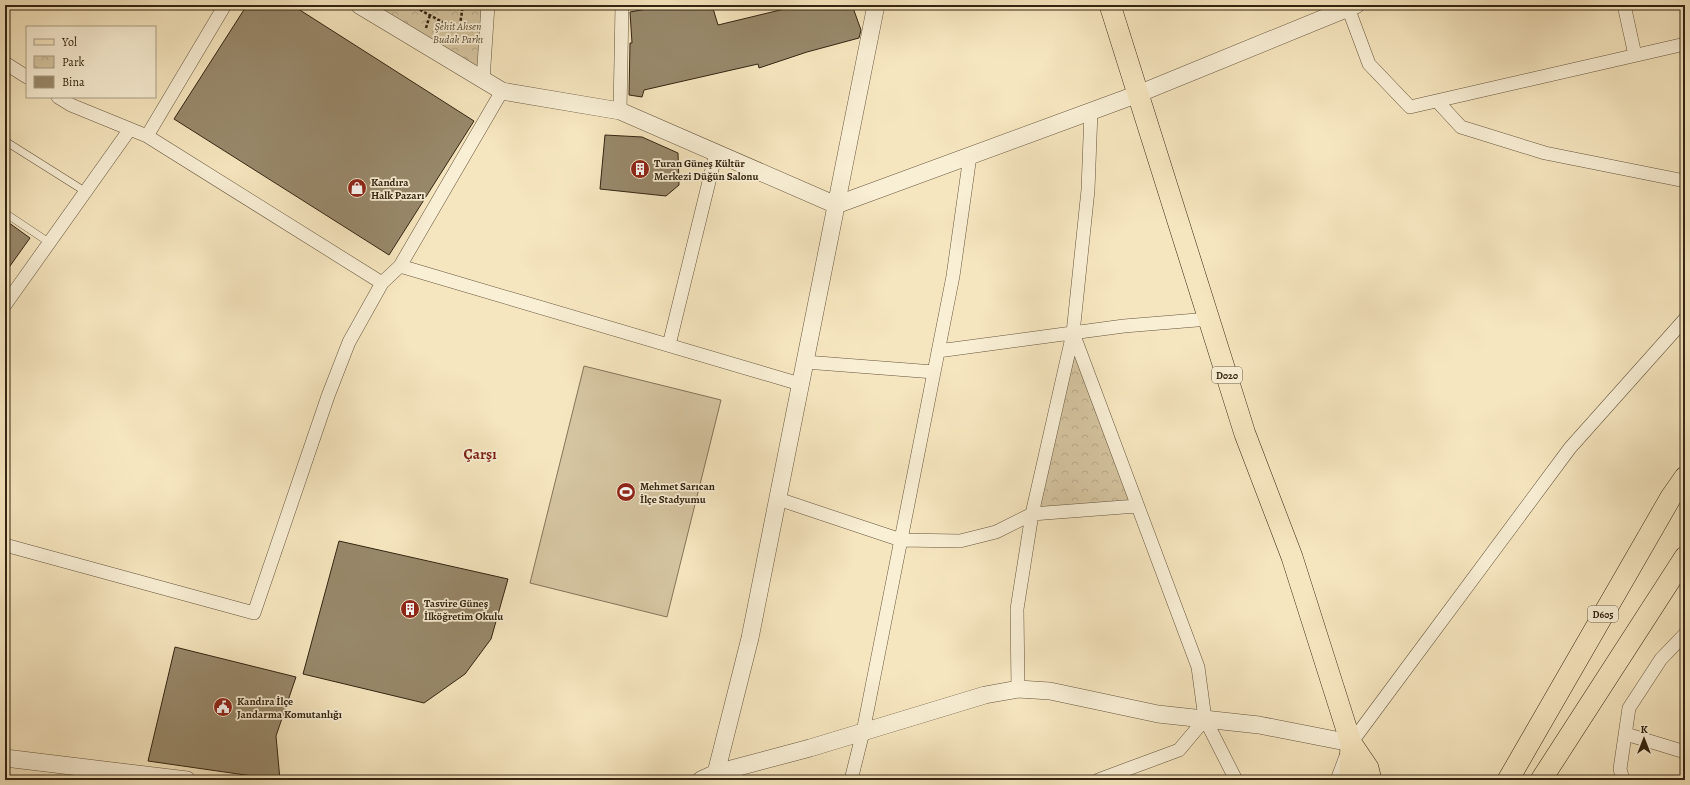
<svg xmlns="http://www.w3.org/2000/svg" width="1690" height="785" viewBox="0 0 1690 785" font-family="Alegreya,serif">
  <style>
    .park { fill: url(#park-crowns); stroke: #847459 }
    .pitch { fill: #d5c5a1; stroke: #847459 }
    .building { fill: #98896b; stroke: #332411 }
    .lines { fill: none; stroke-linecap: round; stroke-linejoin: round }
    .service-casing { stroke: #64543c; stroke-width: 8 }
    .minor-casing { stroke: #64543c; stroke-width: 14 }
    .tertiary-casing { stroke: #64543c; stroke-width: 18 }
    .primary-casing { stroke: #332411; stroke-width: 22 }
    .path { stroke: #332411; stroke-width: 2.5; stroke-dasharray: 3 2; stroke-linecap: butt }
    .service { stroke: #f9efd5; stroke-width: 7 }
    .minor { stroke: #f9efd5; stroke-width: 13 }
    .tertiary { stroke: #f9efd5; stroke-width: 17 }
    .primary { stroke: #f6e6bf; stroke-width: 21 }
    .labels { text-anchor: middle; stroke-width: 3.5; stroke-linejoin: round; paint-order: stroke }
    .shield { fill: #f9efd5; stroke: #6e614c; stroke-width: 1 }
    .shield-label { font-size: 10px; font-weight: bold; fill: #332411 }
    .park-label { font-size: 11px; font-style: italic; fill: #5c4c35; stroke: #f9efd5 }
    .poi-label { font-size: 11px; font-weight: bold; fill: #332411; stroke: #f9efd5; text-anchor: start }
    .district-label { font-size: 15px; font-weight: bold; fill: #7a1f14; stroke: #f9efd5 }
  </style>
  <defs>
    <pattern id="park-crowns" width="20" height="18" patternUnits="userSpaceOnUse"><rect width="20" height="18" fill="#d5c5a1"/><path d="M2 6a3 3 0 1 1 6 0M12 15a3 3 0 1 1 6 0" fill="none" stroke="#b7a98a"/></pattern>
  </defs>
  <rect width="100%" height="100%" fill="#f6e6bf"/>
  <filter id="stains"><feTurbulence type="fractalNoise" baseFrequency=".005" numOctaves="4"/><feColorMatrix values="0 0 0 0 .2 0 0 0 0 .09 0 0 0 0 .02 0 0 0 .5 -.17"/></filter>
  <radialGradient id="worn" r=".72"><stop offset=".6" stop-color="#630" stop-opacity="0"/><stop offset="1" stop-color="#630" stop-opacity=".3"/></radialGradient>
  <path class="park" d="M366,5H488L483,80Z
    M1073,333L1137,506L1032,514Z"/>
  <path class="pitch" d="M584,366L721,400L667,617L530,583Z"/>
  <path class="building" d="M247,5H292L474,121L389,255L174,119Z
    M669,5H712L718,25L801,5H852L861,30L859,38L807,52L759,68L758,64L644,90L642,97L629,95L630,43H632L630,12Z
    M605,135L642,137L678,153L679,185L666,196L600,189Z
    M5,220L30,238L5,273Z
    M339,541L508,579L491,639L465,674L424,703L303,674Z
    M175,647L296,677L276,736L280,780L148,761Z"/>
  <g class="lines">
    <defs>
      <path id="service" d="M5,141L86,192
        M5,213L50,243"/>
      <path id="minor" d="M1347,5L1369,64L1410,107L1685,44
        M1624,5L1635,55
        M5,63L27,77
        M483,80L488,5
        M58,97L71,105L147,136L382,283
        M1437,101L1461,127L1545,153L1685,181
        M620,111L622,5
        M147,136L225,5
        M400,266L502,91
        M5,305L130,129
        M1073,333L1198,667L1205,719L1236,780
        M669,345L716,153
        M938,351L1124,326L1209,319
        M805,362L934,372
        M778,499L901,540L960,541L996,532L1032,514L1137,506
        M5,545L254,613L328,396L349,342L382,283L400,266L800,384
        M1018,689L1017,609L1032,514L1073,333L1088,190L1091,111
        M1626,734L1685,752
        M851,780L863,732L953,276L970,156
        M1098,780L1179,750L1205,719
        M1337,780L1351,743L1570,448L1685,319
        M1623,780L1620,769L1629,708L1661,659L1685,634"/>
      <path id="tertiary" d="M359,5L502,91L620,111L836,205L1138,94L1356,5
        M5,758L187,780
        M716,773L750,638L876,5
        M701,780L716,773L810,748L985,695L1018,689L1050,691L1158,714L1259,725L1351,743"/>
      <path id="primary" d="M1110,5L1245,434L1292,557L1351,743L1368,768L1371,780
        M1351,743L1350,771L1352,780
        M1508,780L1671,497L1685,477
        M1541,780L1685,557"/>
    </defs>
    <use href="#service" class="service-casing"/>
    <use href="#minor" class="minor-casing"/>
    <use href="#tertiary" class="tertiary-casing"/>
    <use href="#primary" class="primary-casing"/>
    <path class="path" d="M411,5L459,31L463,5
      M426,28L430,15"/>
    <use href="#service" class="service"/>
    <use href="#minor" class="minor"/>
    <use href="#tertiary" class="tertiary"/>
    <use href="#primary" class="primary"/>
  </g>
  <defs>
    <symbol id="building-disc" viewBox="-11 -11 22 22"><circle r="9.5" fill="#8f2418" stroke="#f9efd5"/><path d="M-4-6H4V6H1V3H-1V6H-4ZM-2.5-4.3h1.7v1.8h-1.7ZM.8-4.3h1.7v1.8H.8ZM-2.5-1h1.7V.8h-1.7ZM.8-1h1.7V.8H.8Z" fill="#fff"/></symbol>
    <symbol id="shop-disc" viewBox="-11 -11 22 22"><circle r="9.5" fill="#8f2418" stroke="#f9efd5"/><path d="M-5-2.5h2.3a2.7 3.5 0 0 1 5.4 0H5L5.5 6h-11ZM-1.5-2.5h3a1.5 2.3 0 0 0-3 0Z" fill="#fff"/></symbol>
    <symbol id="stadium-disc" viewBox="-11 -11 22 22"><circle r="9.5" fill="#8f2418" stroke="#f9efd5"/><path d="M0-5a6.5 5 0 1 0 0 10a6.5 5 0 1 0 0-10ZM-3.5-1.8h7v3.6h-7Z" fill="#fff"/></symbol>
    <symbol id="civic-disc" viewBox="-11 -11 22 22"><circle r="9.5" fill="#8f2418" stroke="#f9efd5"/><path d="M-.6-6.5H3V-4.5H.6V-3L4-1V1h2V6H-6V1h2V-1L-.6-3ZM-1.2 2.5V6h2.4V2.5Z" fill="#fff"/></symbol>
  </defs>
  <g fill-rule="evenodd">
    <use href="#building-disc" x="629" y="158" width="22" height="22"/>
    <use href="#shop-disc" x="346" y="177" width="22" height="22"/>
    <use href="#stadium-disc" x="615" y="481" width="22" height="22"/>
    <use href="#building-disc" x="399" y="598" width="22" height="22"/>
    <use href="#civic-disc" x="212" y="696" width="22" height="22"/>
  </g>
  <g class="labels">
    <g class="shield">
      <rect x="1212" y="367" width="30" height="16" rx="3"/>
      <rect x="1588" y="606" width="30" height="16" rx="3"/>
    </g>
    <g class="shield-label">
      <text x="1227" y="379">D020</text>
      <text x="1603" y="618">D605</text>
    </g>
    <g class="park-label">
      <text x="458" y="30">Şehit Ahsen<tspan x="458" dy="13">Budak Parkı</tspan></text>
    </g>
    <g class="poi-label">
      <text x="654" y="167">Turan Güneş Kültür<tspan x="654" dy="13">Merkezi Düğün Salonu</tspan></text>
      <text x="371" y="186">Kandıra<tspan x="371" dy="13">Halk Pazarı</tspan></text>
      <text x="640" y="490">Mehmet Sarıcan<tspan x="640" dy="13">İlçe Stadyumu</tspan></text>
      <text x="424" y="607">Tasvire Güneş<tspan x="424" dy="13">İlköğretim Okulu</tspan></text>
      <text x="237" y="705">Kandıra İlçe<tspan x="237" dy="13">Jandarma Komutanlığı</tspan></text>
    </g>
    <g class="district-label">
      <text x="480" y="459">Çarşı</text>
    </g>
  </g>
  <rect width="1690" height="785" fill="none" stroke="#f6e6bf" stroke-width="20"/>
  <rect x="6" y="6" width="1678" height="773" fill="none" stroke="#332411" stroke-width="2"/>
  <rect x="10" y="10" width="1670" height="765" fill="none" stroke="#332411"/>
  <rect x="26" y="26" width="130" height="72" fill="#f9efd5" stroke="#aa9e87"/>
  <rect x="34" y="39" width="20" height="6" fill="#f6e6bf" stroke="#aa9e87"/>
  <text x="62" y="46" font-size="12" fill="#332411">Yol</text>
  <rect x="34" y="56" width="20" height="12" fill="url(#park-crowns)" stroke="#aa9e87"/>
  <text x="62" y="66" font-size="12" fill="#332411">Park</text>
  <rect x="34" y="76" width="20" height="12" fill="#98896b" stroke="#aa9e87"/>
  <text x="62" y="86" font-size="12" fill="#332411">Bina</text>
  <g transform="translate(1644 739)" stroke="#f9efd5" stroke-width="3" paint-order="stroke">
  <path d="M0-3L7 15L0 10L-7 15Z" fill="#332411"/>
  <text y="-6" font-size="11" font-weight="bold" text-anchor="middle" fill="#332411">K</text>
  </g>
  <rect width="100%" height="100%" filter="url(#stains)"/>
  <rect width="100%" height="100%" fill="url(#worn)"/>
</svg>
